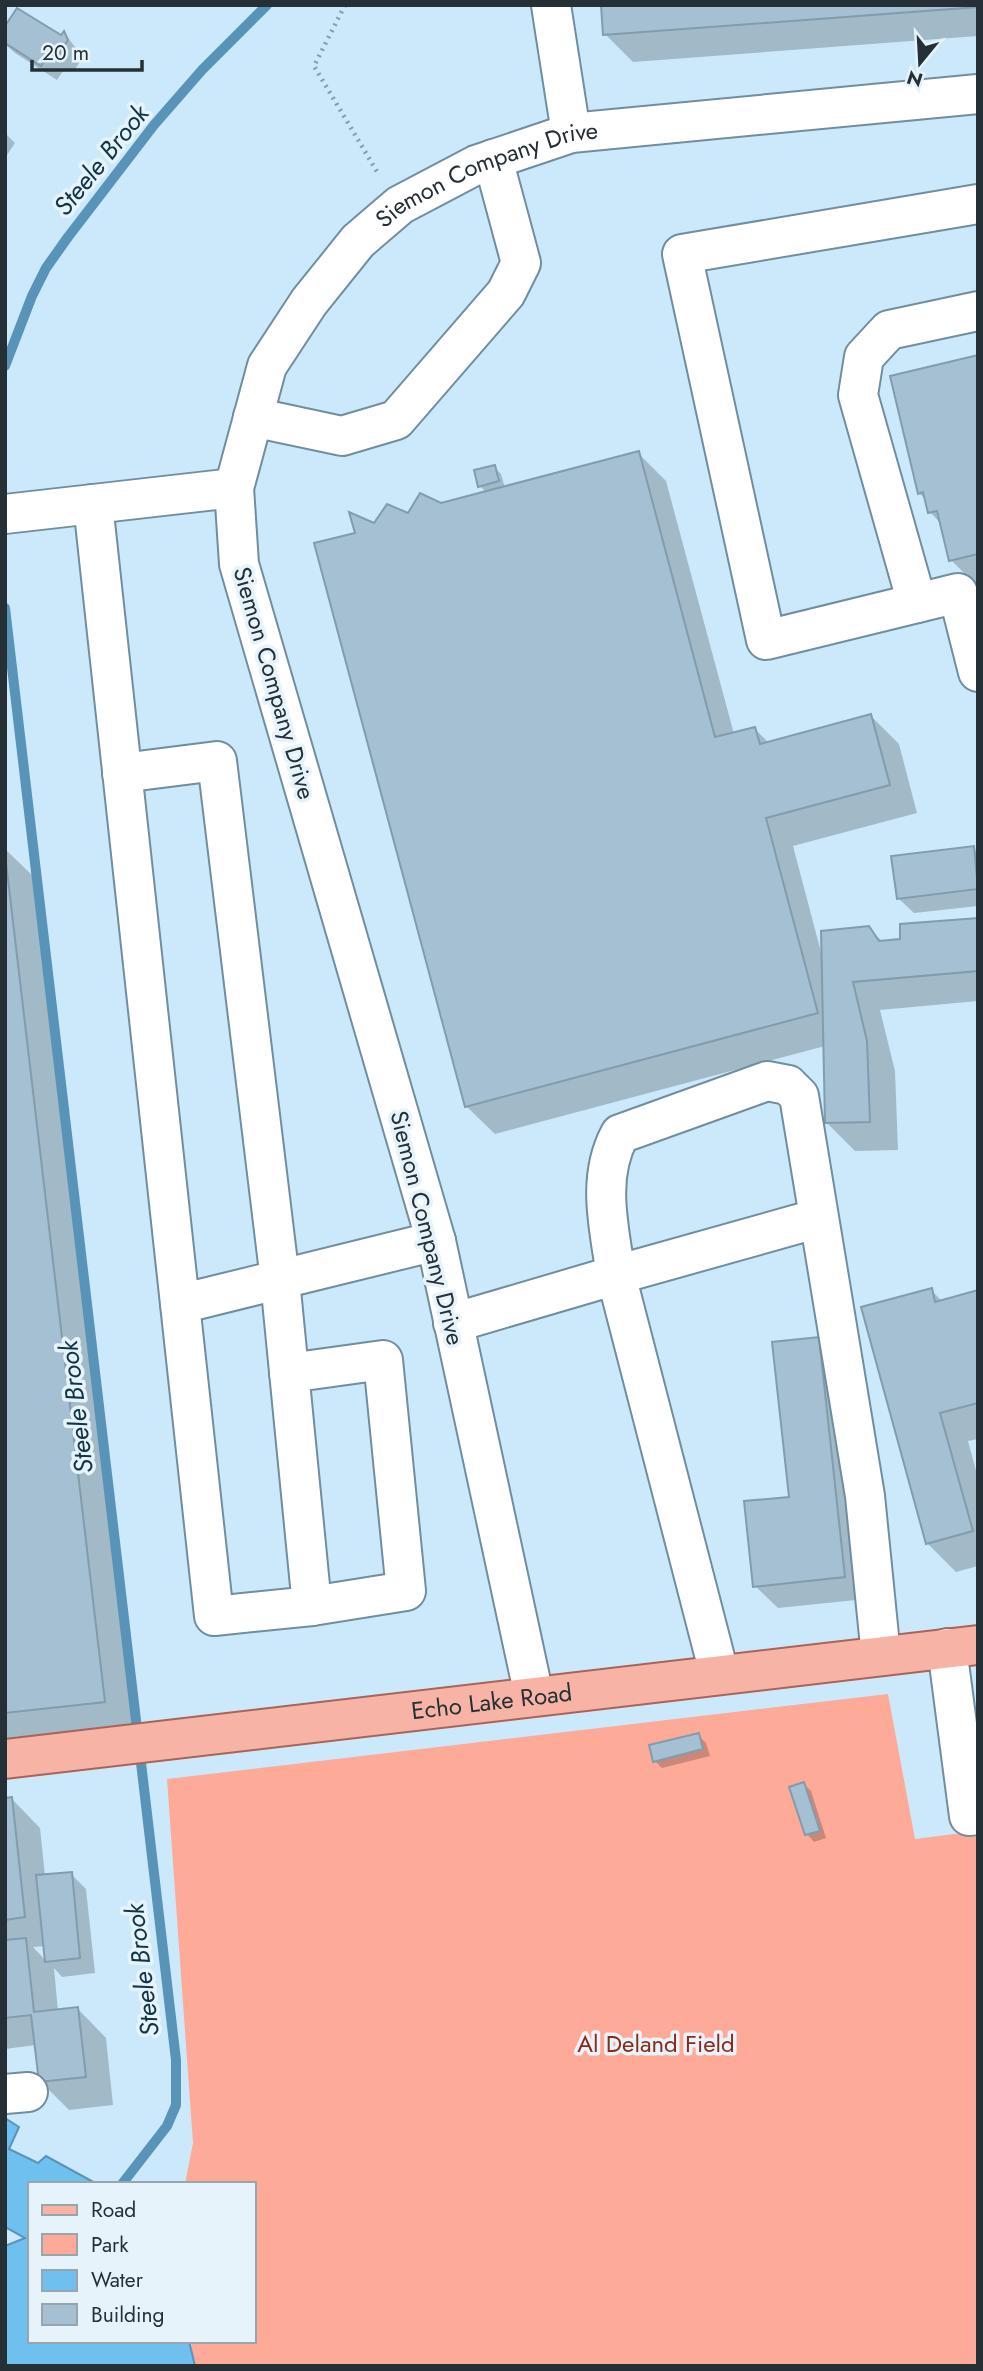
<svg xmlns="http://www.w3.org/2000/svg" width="983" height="2371" viewBox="0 0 983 2371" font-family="Jost,sans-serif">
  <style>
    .green { fill: #fdaa98 }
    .water { fill: #70c0ef; stroke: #5994b8; stroke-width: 2 }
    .shadow { fill: #0003; fill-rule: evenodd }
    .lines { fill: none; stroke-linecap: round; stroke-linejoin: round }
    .stream { stroke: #5994b8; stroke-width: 10 }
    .building { fill: #a4c0d2; stroke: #819cad; stroke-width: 2 }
    .minor-casing { stroke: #728d9e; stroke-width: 42 }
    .major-casing { stroke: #a96458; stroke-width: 42 }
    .path { stroke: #859ba8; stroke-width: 4.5; stroke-dasharray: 2 5; stroke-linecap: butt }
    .minor { stroke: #fff; stroke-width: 38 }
    .major { stroke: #f7b3a6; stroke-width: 38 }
    .labels { text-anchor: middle; stroke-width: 7; stroke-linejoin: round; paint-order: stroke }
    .street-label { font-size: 24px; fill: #242f36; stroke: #e7f3fb }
    .park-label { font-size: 24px; fill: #8b2a19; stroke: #e7f3fb }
    .water-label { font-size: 26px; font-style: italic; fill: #113548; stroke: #e7f3fb }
  </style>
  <rect width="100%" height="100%" fill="#cbe9fb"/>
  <path class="green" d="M888,1694L915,1839L978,1831V2366H193L191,2341H254V2184H185L193,2143L167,1779Z"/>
  <path class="water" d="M5,2118L19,2127L9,2149L38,2163L46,2156L97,2184H30V2341H189L195,2366H5V2246L25,2238L5,2227Z"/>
  <path class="shadow" d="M978,5V36L633,62L605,34Z
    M5,29L61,38L64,33L83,57L74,71H63L57,80L15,53L5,44Z
    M5,133L15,143L5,158Z
    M978,357V587L951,560L942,525L930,512L927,501L919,493Z
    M638,453L666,481L734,734L755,729L769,743L871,716L899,744L917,813L793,846L821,952L868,928L883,942L902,941L978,919V1001L880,1010L895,1071L898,1150L855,1151L827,1123L825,1046L495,1134L466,1106L357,534L375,525L487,493L480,486L494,467L501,474L505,488Z
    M973,848L978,853V906L914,913L898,898Z
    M5,849L32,875L133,1730L5,1745Z
    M931,1290L943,1302L978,1292V1439L968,1441L978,1478V1566L956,1572L928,1544Z
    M818,1339L841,1361L866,1599L778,1608L755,1586L791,1499Z
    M698,1735L706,1743L710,1756L662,1768L655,1761Z
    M804,1784L811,1791L826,1838L814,1842L807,1834Z
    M12,1799L40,1828L45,1876L71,1874L86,1889L95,1973L62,1977L54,1968L58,2011L78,2009L106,2038L113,2105L69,2110L40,2081L36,2045L5,2049V1800ZM45,1946L47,1962L33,1947Z"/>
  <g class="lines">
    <path class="stream" d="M5,366L32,296L46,268L68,237L154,125L202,70L267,5
      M5,608L176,2060V2105L167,2126L122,2184"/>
  </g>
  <path class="building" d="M601,5H978V7L603,35Z
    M17,8L61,35L64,31L68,40L58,56H47L41,66L5,43V26Z
    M978,355V554L949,561L937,511L928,513L923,492L918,494L890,376Z
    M639,451L715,737L755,727L760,744L871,714L890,785L766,818L818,1013L465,1107L314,543L355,533L349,512L374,523L387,504L408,513L420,493L441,503Z
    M495,465L499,481L478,487L474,470Z
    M974,846L978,889L897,899L891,856Z
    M5,854L105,1702L5,1713Z
    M978,918V971L853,982L867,1041L870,1122L825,1123L821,931L869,926L879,941L900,939V924Z
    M932,1288L935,1302L978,1290V1403L940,1413L973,1531L926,1544L861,1307Z
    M819,1337L845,1577L753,1587L744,1501L789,1497L772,1342Z
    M699,1733L703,1749L653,1762L649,1745Z
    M804,1782L820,1831L805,1835L789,1787Z
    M12,1797L25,1917L5,1920V1798Z
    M72,1872L80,1958L45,1962L36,1875Z
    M26,1938L34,2012L78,2007L86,2077L39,2082L31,2015L5,2018V1940Z"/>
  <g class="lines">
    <defs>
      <g id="minor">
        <path d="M551,5L571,133"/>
        <path d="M978,204L682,254L766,640L958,593L978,672"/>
        <path d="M253,417L342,436L396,420L506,293L521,263L493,159"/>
        <path d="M93,504L180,1304L436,1241"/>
        <path d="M5,514L234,488"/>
        <path d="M917,603L858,395L864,357L889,330L978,311"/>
        <path d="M122,773L217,761L280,1280L312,1606L214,1616L180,1304"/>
        <path d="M819,1218L616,1275C609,1227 596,1178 620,1134L767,1081L788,1085L799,1096L865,1496L881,1656"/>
        <path d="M453,1323L616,1275L719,1673"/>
        <path d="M289,1373L383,1360L406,1591L312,1606"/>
        <path d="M947,1648L969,1816L978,1815"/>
        <path id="s1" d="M534,1696L436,1241L239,564L234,488L267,366L309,302L358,241L400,205L476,165L571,133L978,94"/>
        <path d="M5,2094L28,2092"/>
      </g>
      <g id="major">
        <path id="s2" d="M5,1759L978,1645"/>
      </g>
    </defs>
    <use href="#minor" class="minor-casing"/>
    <use href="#major" class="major-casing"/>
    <path class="path" d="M345,5L314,66L379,175"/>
    <use href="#minor" class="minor"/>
    <use href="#major" class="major"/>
  </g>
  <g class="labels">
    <g class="street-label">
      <text dy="8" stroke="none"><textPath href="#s1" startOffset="1676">Siemon Company Drive</textPath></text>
      <text transform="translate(274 683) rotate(74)" y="8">Siemon Company Drive</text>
      <text transform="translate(427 1228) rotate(76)" y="8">Siemon Company Drive</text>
      <text dy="8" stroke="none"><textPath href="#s2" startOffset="490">Echo Lake Road</textPath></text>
    </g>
    <g class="park-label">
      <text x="656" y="2052">Al Deland Field</text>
    </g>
    <g class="water-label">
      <text transform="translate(101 160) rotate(-51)" y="9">Steele Brook</text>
      <text transform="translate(76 1407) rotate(-97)" y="9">Steele Brook</text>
      <text transform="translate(142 1970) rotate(-97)" y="9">Steele Brook</text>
    </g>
  </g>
  <rect width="983" height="2371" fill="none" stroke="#242f36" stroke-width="14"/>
  <rect x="28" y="2182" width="228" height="161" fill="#e7f3fb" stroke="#99a5ac" stroke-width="2"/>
  <rect x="42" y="2205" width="35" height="10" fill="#f7b3a6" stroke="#99a5ac" stroke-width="2"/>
  <text x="91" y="2217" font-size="21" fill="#242f36">Road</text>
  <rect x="42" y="2234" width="35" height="21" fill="#fdaa98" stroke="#99a5ac" stroke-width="2"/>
  <text x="91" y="2252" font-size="21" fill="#242f36">Park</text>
  <rect x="42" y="2270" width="35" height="21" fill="#70c0ef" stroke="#99a5ac" stroke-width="2"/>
  <text x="91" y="2287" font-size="21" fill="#242f36">Water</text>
  <rect x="42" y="2304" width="35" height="21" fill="#a4c0d2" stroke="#99a5ac" stroke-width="2"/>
  <text x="91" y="2322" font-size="21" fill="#242f36">Building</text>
  <g transform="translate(920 63) rotate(198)" stroke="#e7f3fb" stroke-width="5" paint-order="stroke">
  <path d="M0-5L12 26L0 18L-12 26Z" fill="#242f36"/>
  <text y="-10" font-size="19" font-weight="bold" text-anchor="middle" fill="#242f36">N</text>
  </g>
  <path d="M32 60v10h110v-10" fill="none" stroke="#242f36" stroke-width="3.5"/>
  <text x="42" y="60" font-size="21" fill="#242f36" stroke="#e7f3fb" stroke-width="5" paint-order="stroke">20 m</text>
</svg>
